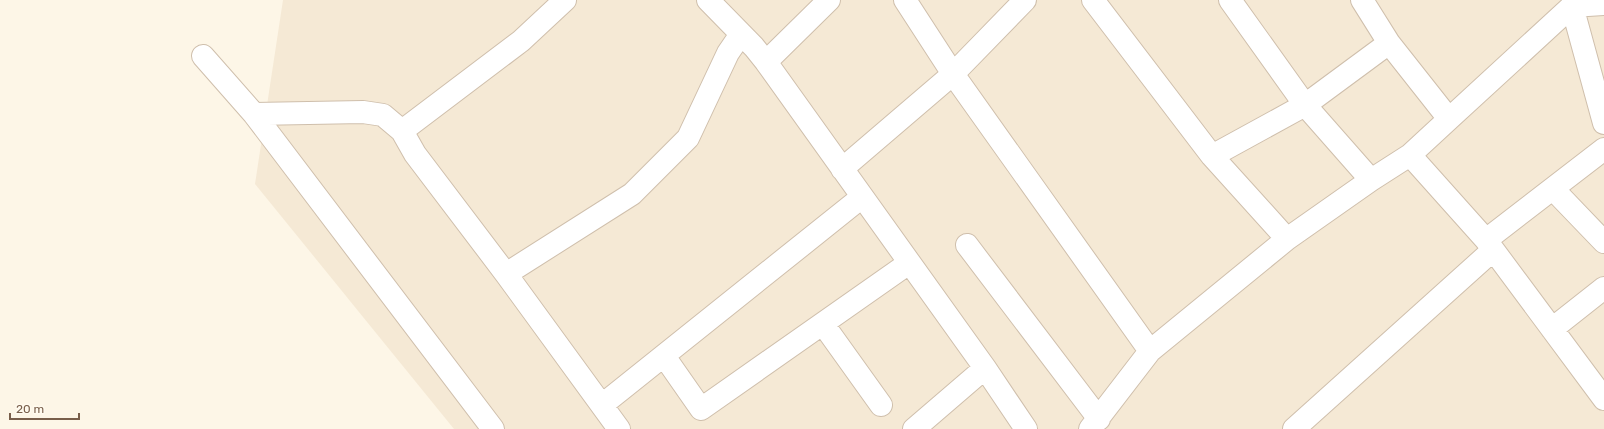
<svg xmlns="http://www.w3.org/2000/svg" width="1604" height="429" viewBox="0 0 1604 429" font-family="Rubik,sans-serif">
  <style>
    .residential { fill: #f5e9d5 }
    .lines { fill: none; stroke-linecap: round; stroke-linejoin: round }
    .street-casing { stroke: #cfbfac; stroke-width: 24 }
    .street { stroke: #fff; stroke-width: 22 }
  </style>
  <rect width="100%" height="100%" fill="#fdf6e7"/>
  <path class="residential" d="M283,0H1604V429H454L255,184Z"/>
  <g class="lines">
    <defs>
      <path id="street" d="M708,0L754,47L766,62
        M829,0L766,62L985,368L1026,429
        M905,0L953,74L1150,351
        M1093,0L1212,156L1287,239
        M1230,0L1305,105L1371,180
        M1572,6L1604,123
        M203,56L254,114L493,429
        M254,114L363,112L383,115L402,131L415,154L506,274L619,429
        M1449,119L1572,6L1604,4
        M402,131L521,41L565,0
        M1410,155L1486,240L1604,399
        M1212,156L1305,105L1389,43
        M842,169L953,74L1025,0
        M1553,189L1604,242
        M1486,240L1604,149
        M967,245L1099,419
        M506,274L632,194L688,138L728,53L741,34
        M823,324L881,405
        M1552,329L1604,288
        M664,356L701,409L909,263
        M602,405L862,197
        M914,429L985,368
        M1090,429L1150,351L1287,239L1371,180L1410,155L1449,119L1389,43L1362,0
        M1294,429L1493,250"/>
    </defs>
    <use href="#street" class="street-casing"/>
    <use href="#street" class="street"/>
  </g>
  <path d="M10 413v6h69v-6" fill="none" stroke="#785e4a" stroke-width="2"/>
  <text x="16" y="413" font-size="12" fill="#785e4a" stroke="#fffaee" stroke-width="3" paint-order="stroke">20 m</text>
</svg>
